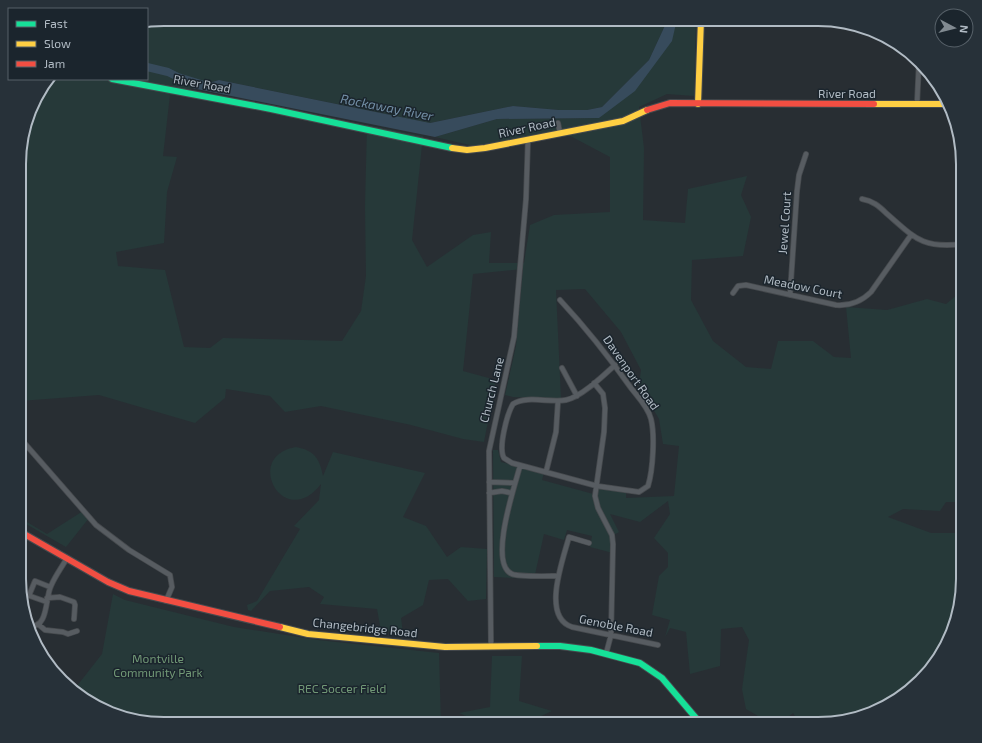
<svg xmlns="http://www.w3.org/2000/svg" width="982" height="743" viewBox="0 0 982 743" font-family="'Exo 2',sans-serif">
  <style>
    .green { fill: #263939 }
    .water { fill: #374b5c }
    .lines { fill: none; stroke-linecap: round; stroke-linejoin: round }
    .river { stroke: #374b5c; stroke-width: 8 }
    .street-casing { stroke: #464a4e; stroke-width: 6 }
    .fast-casing { stroke: #464a4e; stroke-width: 8 }
    .slow-casing { stroke: #464a4e; stroke-width: 8 }
    .jam-casing { stroke: #464a4e; stroke-width: 8 }
    .street { stroke: #575c61; stroke-width: 4.5 }
    .fast { stroke: #16e098; stroke-width: 6 }
    .slow { stroke: #ffcf43; stroke-width: 6 }
    .jam { stroke: #f24e42; stroke-width: 6 }
    .labels { text-anchor: middle; stroke-width: 3; stroke-linejoin: round; paint-order: stroke }
    .street-label { font-size: 12px; fill: #b1bbc4; stroke: #1b252d }
    .park-label { font-size: 12px; fill: #719876; stroke: #1b252d }
    .water-label { font-size: 13px; font-style: italic; fill: #738fa6; stroke: #1b252d }
    .rim { fill: none; stroke: #b1bbc4; stroke-width: 2 }
  </style>
  <rect width="100%" height="100%" fill="#282e33"/>
  <path class="green" d="M164,19H668L649,60L602,107L587,110H559L513,106L430,123L219,80L170,95L163,156L177,157L167,192L164,243L116,252L118,266L165,270L184,347L210,348L223,338L342,341L361,311L366,276L365,206L367,125L423,136L412,240L427,267L473,235L491,232L489,263H524L530,225L554,215L610,212V157L559,130L474,146L435,137L497,119L599,118L671,41L677,19H696L694,96L667,94L639,107L644,148L643,220L685,223L688,189L747,176L741,195L751,217L743,256L692,260L691,300L713,341L746,367L771,369L778,341H813L834,357L851,358L846,307L887,310L927,299L946,304L957,295H963V502H946L940,511L903,509L888,517L931,533H963V589L952,634L927,674L882,709L818,724H800L793,713L780,724H772L746,709L742,689L749,640L742,627L721,629L720,666L690,674L686,632L670,628L665,637L670,620L652,615L659,576L668,567V553L654,538L670,514L668,501L640,522L610,514L619,532L612,536L613,553L590,547L592,536L567,530L564,540L544,534L534,579L494,577L493,450H498L501,462L544,473L542,480L597,495L599,486L626,492V498L674,496L679,446L663,444L659,419L639,385L641,370L621,332L585,289L556,290L561,399L513,397L505,395L516,346L523,269L473,274L463,371L496,380L484,442L463,439L411,425L321,406L285,412L270,396L226,389L225,398L195,423L99,395L20,401V145L38,92L49,79H147V22Z
    M296,447C314,450 320,459 323,476L333,452L425,473L403,517L426,526L447,557L461,547L487,549L486,599L468,601L448,579L429,580L423,605L401,618L403,633L381,631L377,609L320,604L324,597L309,587L270,591L251,611L248,610L247,605L257,601L300,529L294,526L319,500L321,484C284,532 242,456 296,447Z
    M83,511L89,518L66,547L19,520V513L27,522L47,534Z
    M113,594L125,600L234,627L318,640L439,653L441,724H155L109,713L73,691L102,654Z
    M492,656H522L519,701L552,711L537,718L533,724H484L459,713L490,707Z"/>
  <path class="water" d="M668,19H677L672,41L635,91L599,118L497,119L435,137L192,88L219,80L430,123L513,106L559,110H587L602,107L649,60Z"/>
  <g class="lines">
    <path class="river" d="M147,67L168,72L178,77L214,88"/>
    <defs>
      <path id="street" d="M896,44L902,50L913,55
        M917,104L919,62
        M558,123L560,133
        M862,199C873,201 879,206 886,213C915,238 922,249 963,244
        M733,293L738,286L746,285L836,305C850,306 861,302 871,292L911,235
        M790,295L797,191L799,175L806,154
        M560,300C586,328 609,357 631,388C638,397 648,407 651,419C655,435 653,470 648,486L639,492L597,486L512,463L504,458C498,448 507,414 513,404C527,395 550,403 566,400C581,397 603,376 615,365
        M562,368L577,396
        M594,383L603,394L605,408L604,432L595,496L598,508L612,535L613,544L611,635L606,654
        M20,438L96,525L129,550L170,575L172,587L166,601
        M520,466C515,485 488,564 512,574C518,577 549,576 558,576
        M546,472L556,432L558,401
        M489,482L515,483
        M489,493L502,491L512,493
        M589,543L569,537C563,560 541,617 572,627L658,645
        M47,598L60,597L74,602L75,605L74,619
        M47,602L30,596V593L35,581L50,587
        M38,624L45,630L63,632L68,634L77,631
        M29,626C49,629 45,597 51,586C55,576 62,567 67,558
        M491,646L489,451L514,337L526,199L528,139"/>
      <path id="fast" d="M112,79L271,109L452,148
        M537,646H560L591,650L640,663L662,678L701,724"/>
      <path id="slow" d="M698,104L701,19
        M874,104H949
        M452,148L467,150L485,148L623,121L647,110
        M280,627L308,634L445,647L537,646"/>
      <path id="jam" d="M647,110L670,103L874,104
        M19,531L108,582L129,591L280,627"/>
    </defs>
    <use href="#street" class="street-casing"/>
    <use href="#fast" class="fast-casing"/>
    <use href="#slow" class="slow-casing"/>
    <use href="#jam" class="jam-casing"/>
    <use href="#street" class="street"/>
    <use href="#fast" class="fast"/>
    <use href="#slow" class="slow"/>
    <use href="#jam" class="jam"/>
  </g>
  <g class="labels">
    <g class="street-label">
      <text transform="translate(202 84) rotate(10)" y="4">River Road</text>
      <text x="847" y="98">River Road</text>
      <text transform="translate(527 128) rotate(-12)" y="4">River Road</text>
      <text transform="translate(785 223) rotate(-86)" y="4">Jewel Court</text>
      <text transform="translate(803 287) rotate(11)" y="4">Meadow Court</text>
      <text transform="translate(631 373) rotate(55)" y="4">Davenport Road</text>
      <text transform="translate(492 390) rotate(-76)" y="4">Church Lane</text>
      <text transform="translate(616 626) rotate(11)" y="4">Genoble Road</text>
      <text transform="translate(365 628) rotate(6)" y="4">Changebridge Road</text>
    </g>
    <g class="park-label">
      <text x="158" y="663">Montville<tspan x="158" dy="14">Community Park</tspan></text>
      <text x="342" y="693">REC Soccer Field</text>
    </g>
    <g class="water-label">
      <text transform="translate(387 107) rotate(11)" y="5">Rockaway River</text>
    </g>
  </g>
  <path d="M0 0H982V743H0ZM164 26H818A138 138 0 0 1 956 164V579A138 138 0 0 1 818 717H164A138 138 0 0 1 26 579V164A138 138 0 0 1 164 26Z" fill="#273139" fill-rule="evenodd"/>
  <path class="rim" d="M164 26H818A138 138 0 0 1 956 164V579A138 138 0 0 1 818 717H164A138 138 0 0 1 26 579V164A138 138 0 0 1 164 26Z"/>
  <rect x="8" y="8" width="140" height="72" fill="#1b252d" stroke="#576169"/>
  <rect x="16" y="21" width="20" height="6" fill="#16e098" stroke="#576169"/>
  <text x="44" y="28" font-size="12" fill="#b1bbc4">Fast</text>
  <rect x="16" y="41" width="20" height="6" fill="#ffcf43" stroke="#576169"/>
  <text x="44" y="48" font-size="12" fill="#b1bbc4">Slow</text>
  <rect x="16" y="61" width="20" height="6" fill="#f24e42" stroke="#576169"/>
  <text x="44" y="68" font-size="12" fill="#b1bbc4">Jam</text>
  <g transform="translate(954 28) rotate(97)"><circle r="19" fill="#1b252d" stroke="#576169"/>
  <path d="M0-3L7 15L0 10L-7 15Z" fill="#818a91"/>
  <text y="-6" font-size="11" font-weight="bold" text-anchor="middle" fill="#b1bbc4">N</text>
  </g>
</svg>
